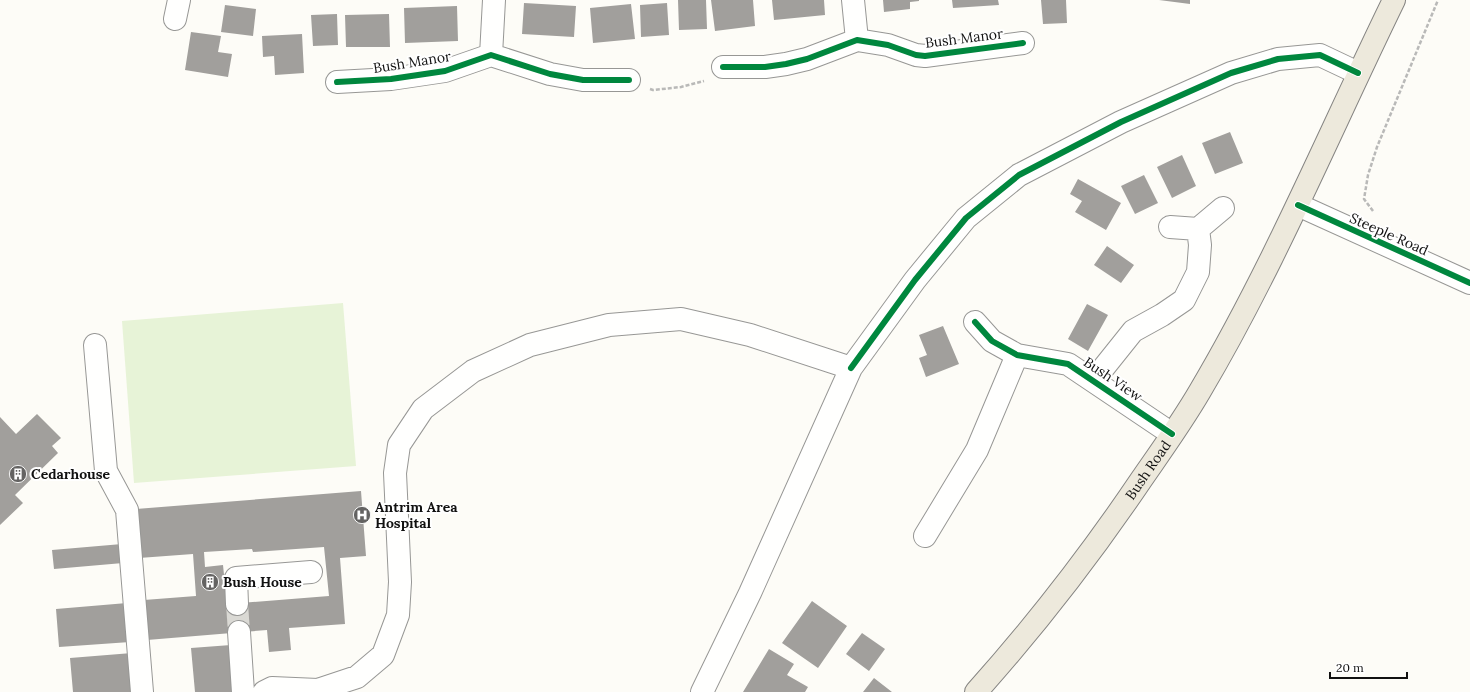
<svg xmlns="http://www.w3.org/2000/svg" width="1470" height="692" viewBox="0 0 1470 692" font-family="Lora,serif">
  <style>
    .green { fill: #e7f3d7 }
    .building { fill: #a19f9c; fill-rule: evenodd }
    .lines { fill: none; stroke-linecap: round; stroke-linejoin: round }
    .minor-tunnel { stroke: #dad9d4; stroke-width: 22; stroke-dasharray: 22 11; stroke-linecap: butt }
    .minor-casing { stroke: #979795; stroke-width: 24 }
    .major-casing { stroke: #858482; stroke-width: 24 }
    .path { stroke: #b9b9b8; stroke-width: 2.5; stroke-dasharray: 4 2; stroke-linecap: butt }
    .minor { stroke: #fffffe; stroke-width: 22 }
    .major { stroke: #ede9dc; stroke-width: 22 }
    .cycleway-casing { stroke: #fff; stroke-width: 8 }
    .cycleway { stroke: #00873e; stroke-width: 6 }
    .labels { text-anchor: middle; stroke-width: 4; stroke-linejoin: round; paint-order: stroke }
    .street-label { font-size: 14px; fill: #111; stroke: #fff }
    .poi-label { font-size: 14px; font-weight: bold; fill: #111; stroke: #fff; text-anchor: start }
  </style>
  <rect width="100%" height="100%" fill="#fdfcf7"/>
  <path class="green" d="M343,303L356,466L134,483L122,321Z"/>
  <path class="building" d="M678,0H706L707,29L679,30Z
    M711,0H753L755,26L715,31Z
    M772,0H824L825,15L774,20Z
    M883,0H919V1L910,2V9L884,12Z
    M952,0H998L999,5L953,8Z
    M1041,0H1066L1067,23L1043,24Z
    M1159,0H1190V4Z
    M524,3L576,6L574,37L522,34Z
    M667,3L669,35L641,37L640,5Z
    M631,4L635,39L593,43L590,8Z
    M225,5L256,9L253,36L221,32Z
    M457,6L458,41L405,43L404,8Z
    M337,14L338,45L313,46L311,15Z
    M389,14L390,47H346L345,15Z
    M191,32L221,36L218,52L232,54L228,77L185,70Z
    M302,34L304,73L275,75L274,56L263,57L262,36Z
    M1230,132L1243,163L1215,174L1202,143Z
    M1182,155L1196,186L1172,198L1157,167Z
    M1144,175L1158,203L1135,214L1121,186Z
    M1078,179L1121,203L1106,230L1075,212L1082,201L1070,194Z
    M1107,246L1134,265L1121,283L1094,265Z
    M1087,304L1108,315L1088,351L1068,339Z
    M943,326L959,364L926,377L919,358L927,355L919,335Z
    M37,414L61,438L52,446L58,453L15,495L23,503L0,525V417L16,434Z
    M361,491L366,556L340,558L345,624L289,628L291,650L269,652L267,630L147,640L144,600L196,596L193,554L139,558L136,509ZM324,547L329,596L227,604L223,565L205,567L204,552L252,549L253,552Z
    M122,544L123,563L54,569L52,550Z
    M812,601L847,626L818,668L782,643Z
    M127,603L130,642L59,647L56,609Z
    M862,633L885,649L869,671L846,654Z
    M231,645L235,692H195L191,648Z
    M769,649L794,664L787,675L808,687L805,692H743Z
    M132,653L135,692H73L70,658Z
    M874,678L892,692H863Z"/>
  <g class="lines">
    <path class="minor-tunnel" d="M237,604L239,632"/>
    <defs>
      <path id="minor" d="M853,0L857,40
        M175,19L179,0
        M491,55L494,0
        M723,67H765L786,64L807,59L857,40L888,45L916,55L925,56L1023,43
        M337,82L391,79L445,71L491,55L550,74L583,80H629
        M1298,205L1470,283
        M1170,227L1198,229L1223,208
        M975,322L992,341L1017,355L1068,364L1172,434
        M95,345L106,471L127,510L142,692
        M1093,381L1133,331L1162,315L1184,300L1198,272L1200,245L1198,229
        M925,536L977,450L1017,355
        M237,604L236,578L311,572
        M239,632L243,692
        M264,692L272,688L318,690L357,677L383,655L398,615L400,582L395,473L399,445L423,409L473,371L530,345L609,325L681,319L750,335L851,368
        M702,692L750,593L851,368L915,280L966,218L1019,175L1121,122L1231,73L1278,59L1320,55L1358,73"/>
      <g id="major">
        <path id="s1" d="M976,692C1036,625 1091,554 1141,480C1161,451 1182,422 1200,391C1274,266 1330,131 1394,0"/>
      </g>
    </defs>
    <use href="#minor" class="minor-casing"/>
    <use href="#major" class="major-casing"/>
    <path class="path" d="M650,89L653,90L681,87L704,81
      M1373,211L1364,199L1368,175L1377,147L1438,0"/>
    <use href="#minor" class="minor"/>
    <use href="#major" class="major"/>
    <defs>
      <path id="cycleway" d="M723,67H765L786,64L807,59L857,40L888,45L916,55L925,56L1023,43
        M337,82L391,79L445,71L491,55L550,74L583,80H629
        M1298,205L1470,283
        M975,322L992,341L1017,355L1068,364L1172,434
        M851,368L915,280L966,218L1019,175L1121,122L1231,73L1278,59L1320,55L1358,73"/>
    </defs>
    <use href="#cycleway" class="cycleway-casing"/>
    <use href="#cycleway" class="cycleway"/>
  </g>
  <defs>
    <symbol id="building-disc" viewBox="-11 -11 22 22"><circle r="9.5" fill="#646362" stroke="#fff"/><path d="M-4-6H4V6H1V3H-1V6H-4ZM-2.5-4.3h1.7v1.8h-1.7ZM.8-4.3h1.7v1.8H.8ZM-2.5-1h1.7V.8h-1.7ZM.8-1h1.7V.8H.8Z" fill="#fff"/></symbol>
    <symbol id="hospital-disc" viewBox="-11 -11 22 22"><circle r="9.5" fill="#646362" stroke="#fff"/><path d="M-5-5h3v3.5h4V-5h3V5h-3V1.5h-4V5h-3Z" fill="#fff"/></symbol>
  </defs>
  <g fill-rule="evenodd">
    <use href="#building-disc" x="8" y="464" width="20" height="20"/>
    <use href="#hospital-disc" x="352" y="505" width="20" height="20"/>
    <use href="#building-disc" x="200" y="572" width="20" height="20"/>
  </g>
  <g class="labels">
    <g class="street-label">
      <text transform="translate(964 38) rotate(-7)" y="5">Bush Manor</text>
      <text transform="translate(412 62) rotate(-9)" y="5">Bush Manor</text>
      <text transform="translate(1389 234) rotate(24)" y="5">Steeple Road</text>
      <text transform="translate(1113 379) rotate(34)" y="5">Bush View</text>
      <text dy="5" stroke="none"><textPath href="#s1" startOffset="281">Bush Road</textPath></text>
    </g>
    <g class="poi-label">
      <text x="31" y="479">Cedarhouse</text>
      <text x="375" y="512">Antrim Area<tspan x="375" dy="16">Hospital</tspan></text>
      <text x="223" y="587">Bush House</text>
    </g>
  </g>
  <path d="M1330 672v6h77v-6" fill="none" stroke="#111111" stroke-width="2"/>
  <text x="1336" y="672" font-size="12" fill="#111111" stroke="#ffffff" stroke-width="3" paint-order="stroke">20 m</text>
</svg>
